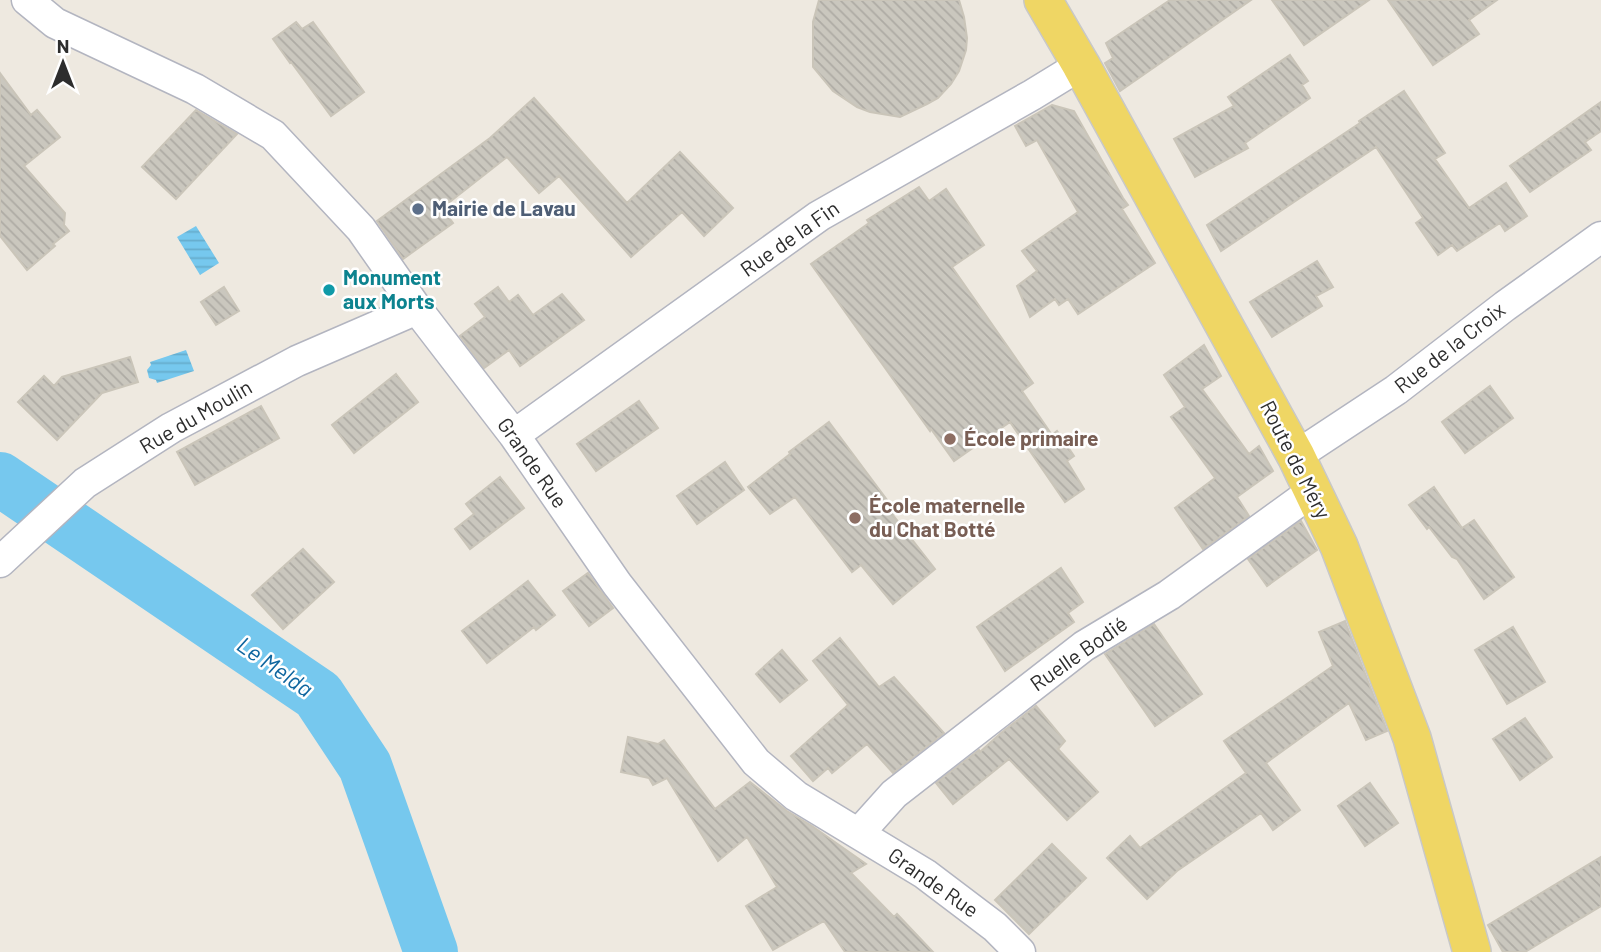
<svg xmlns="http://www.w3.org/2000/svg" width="1601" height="952" viewBox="0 0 1601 952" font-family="Barlow,sans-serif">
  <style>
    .water { fill: url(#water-rules) }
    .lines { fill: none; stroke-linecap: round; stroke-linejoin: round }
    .river { stroke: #76c8ee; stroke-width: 54 }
    .building { fill: url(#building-back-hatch); stroke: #cac5b9; stroke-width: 2 }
    .minor-casing { stroke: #b3b5c0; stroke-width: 33 }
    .major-casing { stroke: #c8c8c8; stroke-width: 40 }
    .minor { stroke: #fff; stroke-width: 30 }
    .major { stroke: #efd664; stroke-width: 37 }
    .service-dot { fill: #5c6f8a; stroke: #fff; stroke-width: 2.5 }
    .culture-dot { fill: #0f9aa8; stroke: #fff; stroke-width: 2.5 }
    .education-dot { fill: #8d6e63; stroke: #fff; stroke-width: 2.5 }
    .labels { text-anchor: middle; stroke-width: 5; stroke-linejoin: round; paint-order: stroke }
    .service-label { font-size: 21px; font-weight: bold; fill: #4e5e75; stroke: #fff; text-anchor: start }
    .street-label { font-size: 21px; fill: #2d2d2d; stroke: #fff }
    .culture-label { font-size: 21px; font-weight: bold; fill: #0d838f; stroke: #fff; text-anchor: start }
    .education-label { font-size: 21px; font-weight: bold; fill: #785e54; stroke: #fff; text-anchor: start }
    .water-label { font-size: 23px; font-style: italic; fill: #0f669f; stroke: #fff }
  </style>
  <defs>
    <pattern id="water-rules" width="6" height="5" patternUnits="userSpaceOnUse" patternTransform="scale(1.75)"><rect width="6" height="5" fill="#76c8ee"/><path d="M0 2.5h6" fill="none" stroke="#66accc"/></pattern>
    <pattern id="building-back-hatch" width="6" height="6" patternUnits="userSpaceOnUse" patternTransform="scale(1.75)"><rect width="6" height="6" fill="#cac7be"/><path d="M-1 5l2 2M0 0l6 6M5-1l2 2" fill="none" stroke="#aeaba4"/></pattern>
  </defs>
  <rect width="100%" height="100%" fill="#eee9e0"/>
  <path class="water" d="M196,226L219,263L200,275L177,237Z
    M186,350L194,371L157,383L156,380L149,378L147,370L151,365L150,362Z"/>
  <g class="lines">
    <path class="river" d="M0,479L318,695L365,766L431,952"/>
  </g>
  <path class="building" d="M819,0H959L964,17L967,38L966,50L959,71L951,84L938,98L927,104L900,117L870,112L857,107L833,91L813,67V22Z
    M1170,0H1251L1120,91L1105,63L1113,58L1106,43Z
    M1272,0H1369L1304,45Z
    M1388,0H1497L1469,20L1479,34L1433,65Z
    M296,22L302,29L313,22L364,92L331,116L291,62L290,63L273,39Z
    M1290,55L1308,81L1302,85L1310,98L1245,143L1248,148L1195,177L1174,139L1234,106L1228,97Z
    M0,73L31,115L37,110L60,137L24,166L65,213L64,225L69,231L53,244L55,246L27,270L0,236Z
    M1404,91L1445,153L1435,159L1469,208L1506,183L1527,216L1505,231L1500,223L1457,251L1452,245L1438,255L1416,223L1423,218L1376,147L1221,251L1207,225L1360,123L1359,121Z
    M534,98L627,203L680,152L733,208L704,236L682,212L631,257L559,176L539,193L507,157L442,208L453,223L403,259L377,221L490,138Z
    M1601,102V131L1585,142L1591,150L1530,192L1510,166Z
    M1052,105L1074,111L1123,198L1128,205L1122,209L1155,263L1078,314L1068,299L1059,305L1055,299L1030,317L1017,286L1037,271L1022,251L1078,212L1037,140L1026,146L1015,126Z
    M196,110L237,134L176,199L142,167Z
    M919,187L929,201L946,189L984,245L952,267L1033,383L1022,391L1052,435L1057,431L1074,456L1067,461L1084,489L1065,502L1010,422L954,461L931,429L930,431L811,264L869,223L867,220Z
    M1317,261L1333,287L1316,296L1322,306L1272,337L1250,302Z
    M224,287L239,311L216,325L201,302Z
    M498,287L509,302L518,295L533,315L562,294L584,320L520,366L509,350L484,368L460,336L485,317L475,304Z
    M1204,345L1221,376L1202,389L1249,454L1259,446L1273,471L1237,497L1249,516L1203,549L1175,508L1215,478L1171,417L1185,407L1164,375Z
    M130,357L138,382L102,393L57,440L18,402L44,376L54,386L62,377Z
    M396,374L418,402L354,453L332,425Z
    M1490,386L1513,418L1465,453L1442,422Z
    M639,401L658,428L596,471L577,444Z
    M261,406L279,438L195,485L177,452Z
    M829,422L896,512L893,515L935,569L893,604L861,565L852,572L795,497L770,514L748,487L790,454L789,452Z
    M725,462L744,490L697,524L677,496Z
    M500,477L524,508L470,549L455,529L474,514L466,504Z
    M1434,487L1462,528L1474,520L1514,577L1484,599L1457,559L1452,557L1429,527L1427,529L1409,505Z
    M1301,521L1317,550L1267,586L1248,559Z
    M303,549L334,582L283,629L252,595Z
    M1061,568L1083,602L1068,613L1074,622L1005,671L977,627Z
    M588,573L613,608L589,626L563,591Z
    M528,581L555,615L536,630L534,627L487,663L462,631Z
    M1345,621L1387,731L1366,740L1349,703L1266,763L1300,810L1273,830L1261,813L1177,871L1147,899L1107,858L1130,836L1140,848L1246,773L1224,741L1333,666L1319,632Z
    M1154,624L1202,694L1155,726L1105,654Z
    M1513,627L1545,682L1507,704L1475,650Z
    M840,638L879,687L894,677L944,733L893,773L867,744L832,773L828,768L813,781L791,756L848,705L813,661Z
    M782,650L807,680L780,702L756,674Z
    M1036,706L1065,741L1058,749L1098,792L1067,820L1009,759L953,804L936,783L979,750L980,752L1001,733Z
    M1525,718L1552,757L1520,780L1493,739Z
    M628,737L658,744L664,740L715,809L750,782L787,811L812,826L866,864L851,873L894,917L897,914L933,952H845L824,921L773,950L746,906L777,887L747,837L718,861L667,778L653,785L649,778L621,772Z
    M1370,783L1398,823L1365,846L1338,806Z
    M1052,844L1086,878L1029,934L995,900Z
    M1601,857V906L1525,952H1503L1488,925Z"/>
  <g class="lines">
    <defs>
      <path id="minor" d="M27,0L55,23L195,89L273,135L361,229L417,309L514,435L617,584L756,762L796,796L925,874L995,927L1020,952
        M514,435L819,216L1032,95L1081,65
        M1296,456L1396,390L1505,306L1601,237
        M0,562L85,483L171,428L297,361L417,309
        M859,833L894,794L1084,646L1169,595L1313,491"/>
      <path id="major" d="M1043,0L1081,65L1296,456L1339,546L1412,738L1472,952"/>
    </defs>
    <use href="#minor" class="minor-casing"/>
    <use href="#major" class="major-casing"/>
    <use href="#minor" class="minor"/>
    <use href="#major" class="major"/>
  </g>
  <circle class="service-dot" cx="418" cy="209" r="7"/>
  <circle class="culture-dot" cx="329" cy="290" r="7"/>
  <g class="education-dot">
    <circle cx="950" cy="439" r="7"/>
    <circle cx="855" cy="518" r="7"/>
  </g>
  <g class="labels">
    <g class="service-label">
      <text x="432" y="216">Mairie de Lavau</text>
    </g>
    <g class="street-label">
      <text transform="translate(790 239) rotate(-35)" y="7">Rue de la Fin</text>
      <text transform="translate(1450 348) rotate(-38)" y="7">Rue de la Croix</text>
      <text transform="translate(196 417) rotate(-30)" y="7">Rue du Moulin</text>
      <text transform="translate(1295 460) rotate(63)" y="7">Route de Méry</text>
      <text transform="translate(532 463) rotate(55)" y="7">Grande Rue</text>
      <text transform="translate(1079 654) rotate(-35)" y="7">Ruelle Bodié</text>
      <text transform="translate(933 883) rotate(35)" y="7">Grande Rue</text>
    </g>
    <g class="culture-label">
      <text x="343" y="285">Monument<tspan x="343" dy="24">aux Morts</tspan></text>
    </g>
    <g class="education-label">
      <text x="964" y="446">École primaire</text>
      <text x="869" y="513">École maternelle<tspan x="869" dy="24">du Chat Botté</tspan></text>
    </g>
    <g class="water-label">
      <text transform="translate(275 667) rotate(35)" y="8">Le Melda</text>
    </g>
  </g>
  <g transform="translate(63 63)" stroke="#ffffff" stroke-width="5" paint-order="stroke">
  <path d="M0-5L12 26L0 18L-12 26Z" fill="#2d2d2d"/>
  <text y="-10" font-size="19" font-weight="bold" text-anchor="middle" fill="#2d2d2d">N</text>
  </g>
</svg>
